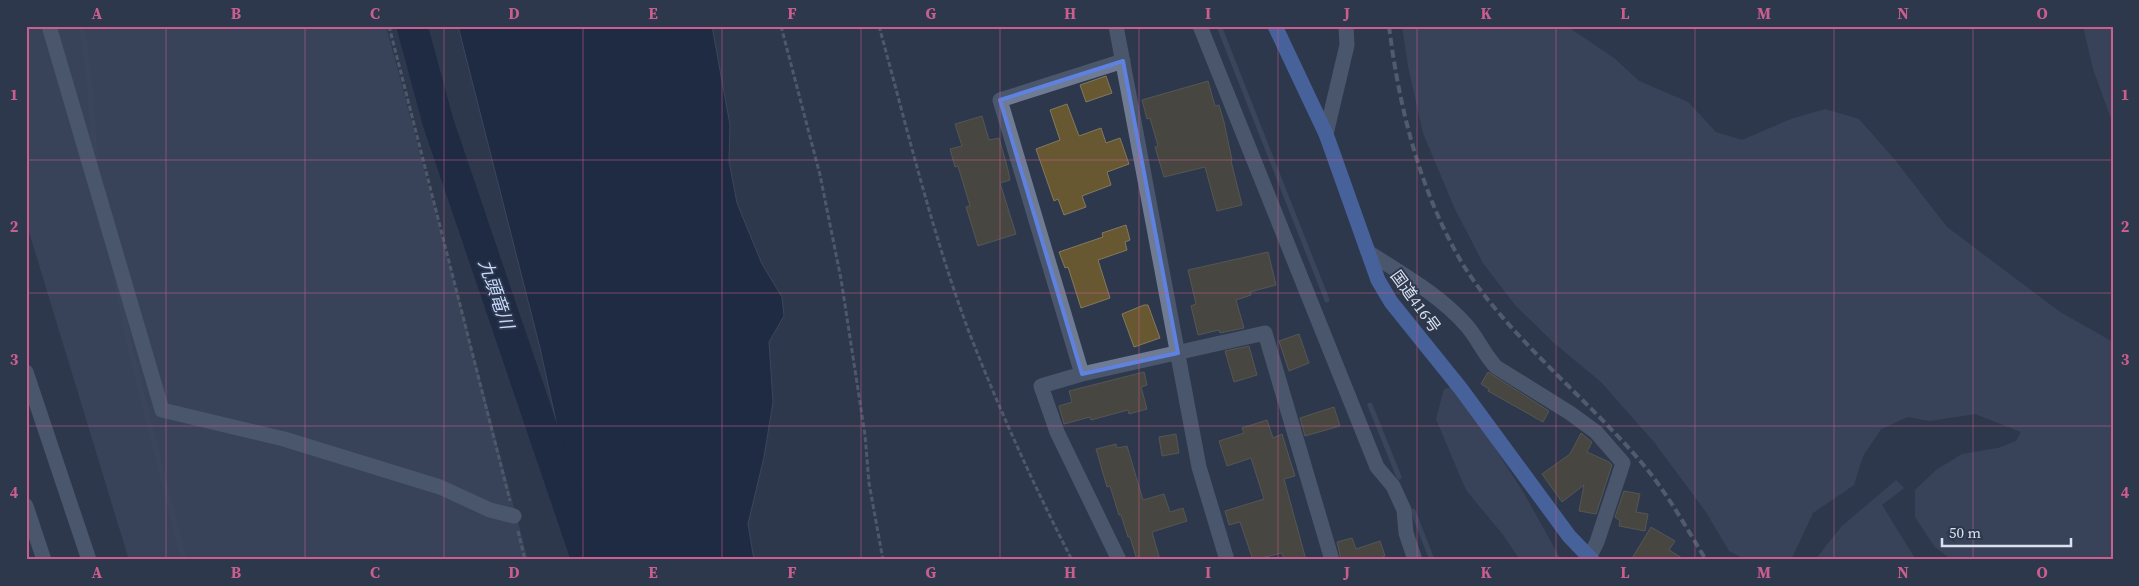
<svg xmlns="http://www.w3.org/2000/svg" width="2139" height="586" viewBox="0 0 2139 586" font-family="'Source Serif 4','Noto Sans JP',serif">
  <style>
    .green { fill: #465168 }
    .water { fill: #0e1a38; stroke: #4b556f }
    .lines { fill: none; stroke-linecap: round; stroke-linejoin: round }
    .stream { stroke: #4b556f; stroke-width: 5 }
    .river { stroke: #0e1a38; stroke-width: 31 }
    .building { fill: #685831; stroke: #84795e }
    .path { stroke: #747e90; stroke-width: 3; stroke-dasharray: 5 2.5; stroke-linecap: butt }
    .minor { stroke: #6e7b93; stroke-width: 15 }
    .highway { stroke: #6693f8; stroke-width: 15 }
    .rail { stroke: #7c8597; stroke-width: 4; stroke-dasharray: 8 4; stroke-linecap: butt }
    .marked { fill: none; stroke: #5f81e0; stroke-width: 4; stroke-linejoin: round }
    .grid { fill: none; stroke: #ca5e8e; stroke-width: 1; stroke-opacity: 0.55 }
    .labels { text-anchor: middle; stroke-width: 4; stroke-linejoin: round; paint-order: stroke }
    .street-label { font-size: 16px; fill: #d9e0ee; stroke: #2d384d }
    .water-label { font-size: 18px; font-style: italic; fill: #c7d9fe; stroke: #2d384d }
    .neatline { fill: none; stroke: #ca5e8e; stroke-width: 2 }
    .grid-label { font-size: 16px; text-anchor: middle; font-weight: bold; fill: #ca5e8e }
  </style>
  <rect width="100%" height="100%" fill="#2d384d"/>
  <path class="green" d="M26,26H386L528,560H129L26,222Z
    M1402,26H1561L1571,29L1614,58L1639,81L1688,102L1716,132L1742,140L1791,119L1825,109L1859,119L1895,160L1947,227L2060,312L2113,342V560H1952L1935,547L1915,517V490L1936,470L1962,454L1998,448L2016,441L2021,432L1975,414L1930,421L1908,417L1881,429L1863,456L1854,485L1813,513L1791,560H1746L1729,551L1706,512L1654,442L1601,382L1554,343L1515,305L1483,263L1454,207L1423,133L1408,66Z
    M2083,26H2113V124L2093,69Z
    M1455,386L1525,495L1561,560H1520L1504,536L1466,490L1436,419L1444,389Z
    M1896,480L1904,488L1882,505L1916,560H1815L1841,527Z"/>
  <path class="water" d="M458,26H712L730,125L729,161L737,203L762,264L782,297L784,316L769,342L773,402L764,457L748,524L754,560H589L577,517L540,348Z"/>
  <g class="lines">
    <path class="stream" d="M82,26L90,86L95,160
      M1219,26L1327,300
      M116,279L132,356L184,560
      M1370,405L1399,477
      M1413,511L1432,560"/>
    <path class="river" d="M412,26L438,122L587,560"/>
  </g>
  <path class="building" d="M1106,76L1112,93L1086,102L1080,85Z
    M1208,81L1215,106L1219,105L1224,122L1232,160L1231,161L1242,205L1217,211L1205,167L1164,177L1155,147L1158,146L1150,118L1147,119L1142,100Z
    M1067,104L1079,136L1101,128L1106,143L1120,138L1129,164L1107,172L1111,185L1082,196L1086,207L1064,215L1058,199L1054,201L1036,149L1060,140L1050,110Z
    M982,116L989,140L999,138L1008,170L1010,180L1000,183L1016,234L978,246L966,207L970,206L958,166L955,167L950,149L962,146L955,124Z
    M1126,225L1130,240L1125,242L1127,250L1098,260L1110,298L1081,308L1068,267L1065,268L1059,252L1103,237L1102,233Z
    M1268,252L1276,285L1250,292L1251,295L1236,300L1244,328L1220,333L1219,330L1198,335L1191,306L1196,304L1188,270Z
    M1144,305H1148L1160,338L1134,347L1122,314Z
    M1299,334L1309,363L1289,371L1279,341Z
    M1249,346L1257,375L1234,382L1225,351Z
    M1144,372L1147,385L1141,387L1147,409L1129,414L1128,410L1091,420L1090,417L1064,424L1059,406L1072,402L1069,391Z
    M1488,372L1549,411L1543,422L1488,391L1489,389L1481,384Z
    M1334,407L1340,426L1305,436L1300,418Z
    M1267,420L1273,438L1282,434L1295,476L1284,479L1306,560H1284L1282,553L1253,560L1240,522L1229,525L1225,511L1264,499L1251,458L1227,466L1219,441L1244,433L1242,428Z
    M1581,433L1592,442L1587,452L1609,462L1612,465L1596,514L1579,511L1584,485L1562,502L1542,474L1570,454Z
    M1176,434L1179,453L1162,456L1159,437Z
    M1116,444L1117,448L1127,446L1143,500L1164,494L1170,512L1183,508L1187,521L1152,532L1160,560H1137L1130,537H1128L1121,515H1119L1110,486L1107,487L1096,449Z
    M1624,491L1640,494L1636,512L1648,514L1645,531L1619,526L1620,521L1615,517Z
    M1651,527L1675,541L1669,550L1685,560H1631Z
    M1352,538L1356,549L1380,541L1385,556L1374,560H1341L1337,542Z"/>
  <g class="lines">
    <path class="path" d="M389,26L510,501
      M781,26L820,175L841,279L865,435L869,483L883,560
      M879,26C907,128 932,233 969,332C999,409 1034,486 1072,560
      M518,531L525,560"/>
    <path class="minor" d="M49,26L162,410L284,439L440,487L490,510L514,516
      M1116,26L1199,467L1227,560
      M1200,26L1377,467L1393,486L1404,510L1406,533L1415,560
      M1326,134L1347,45L1346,26
      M1368,252C1402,274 1440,295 1467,326C1478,339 1484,354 1496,367L1570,413L1596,432L1623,463L1597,542L1588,560
      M26,372L89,560
      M1082,374L1000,100L1123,61
      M26,506L44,560
      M1119,560L1057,432L1041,386L1082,374L1265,333L1332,560"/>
    <path class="highway" d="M1275,26L1326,134L1378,280L1391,302L1461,389L1569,536L1592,560"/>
    <path class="rail" d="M1389,26C1399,108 1420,191 1462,263C1507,336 1585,396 1641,462C1666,491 1686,527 1706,560"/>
  </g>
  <path d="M0 0H2139V586H0ZM1123,61L1178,353L1082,374L1000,100Z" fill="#2d384d" fill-opacity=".55" fill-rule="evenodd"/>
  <path class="marked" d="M1123,61L1178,353L1082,374L1000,100Z"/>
  <path class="grid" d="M166,26V560M305,26V560M444,26V560M583,26V560M722,26V560M861,26V560M1000,26V560M1139,26V560M1278,26V560M1417,26V560M1556,26V560M1695,26V560M1834,26V560M1973,26V560M26,160H2113M26,293H2113M26,426H2113"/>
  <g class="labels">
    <g class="street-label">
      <text transform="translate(1416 301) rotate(54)" y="6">国道416号</text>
    </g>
    <g class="water-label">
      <text transform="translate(496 294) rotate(71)" y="6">九頭竜川</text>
    </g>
  </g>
  <rect width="2139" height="586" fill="none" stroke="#2d384d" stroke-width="55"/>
  <path d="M1942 538v8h129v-8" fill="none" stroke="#d9e0ee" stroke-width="2.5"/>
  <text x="1949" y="538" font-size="15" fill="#d9e0ee" stroke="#2d384d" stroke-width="4" paint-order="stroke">50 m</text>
  <rect x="28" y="28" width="2084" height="530" class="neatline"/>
  <g class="grid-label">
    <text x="97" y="19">A</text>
    <text x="236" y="19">B</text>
    <text x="375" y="19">C</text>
    <text x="514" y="19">D</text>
    <text x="653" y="19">E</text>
    <text x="792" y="19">F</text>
    <text x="931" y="19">G</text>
    <text x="1070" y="19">H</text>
    <text x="1208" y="19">I</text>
    <text x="1347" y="19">J</text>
    <text x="1486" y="19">K</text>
    <text x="1625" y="19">L</text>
    <text x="1764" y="19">M</text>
    <text x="1903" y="19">N</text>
    <text x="2042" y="19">O</text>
    <text x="14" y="100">1</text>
    <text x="2125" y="100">1</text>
    <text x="14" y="232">2</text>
    <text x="2125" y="232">2</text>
    <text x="14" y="365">3</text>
    <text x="2125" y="365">3</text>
    <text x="14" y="498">4</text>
    <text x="2125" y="498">4</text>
    <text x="97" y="578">A</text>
    <text x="236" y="578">B</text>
    <text x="375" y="578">C</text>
    <text x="514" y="578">D</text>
    <text x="653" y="578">E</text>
    <text x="792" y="578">F</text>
    <text x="931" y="578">G</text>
    <text x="1070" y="578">H</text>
    <text x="1208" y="578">I</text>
    <text x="1347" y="578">J</text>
    <text x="1486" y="578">K</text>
    <text x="1625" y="578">L</text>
    <text x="1764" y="578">M</text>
    <text x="1903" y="578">N</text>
    <text x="2042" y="578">O</text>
  </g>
</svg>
